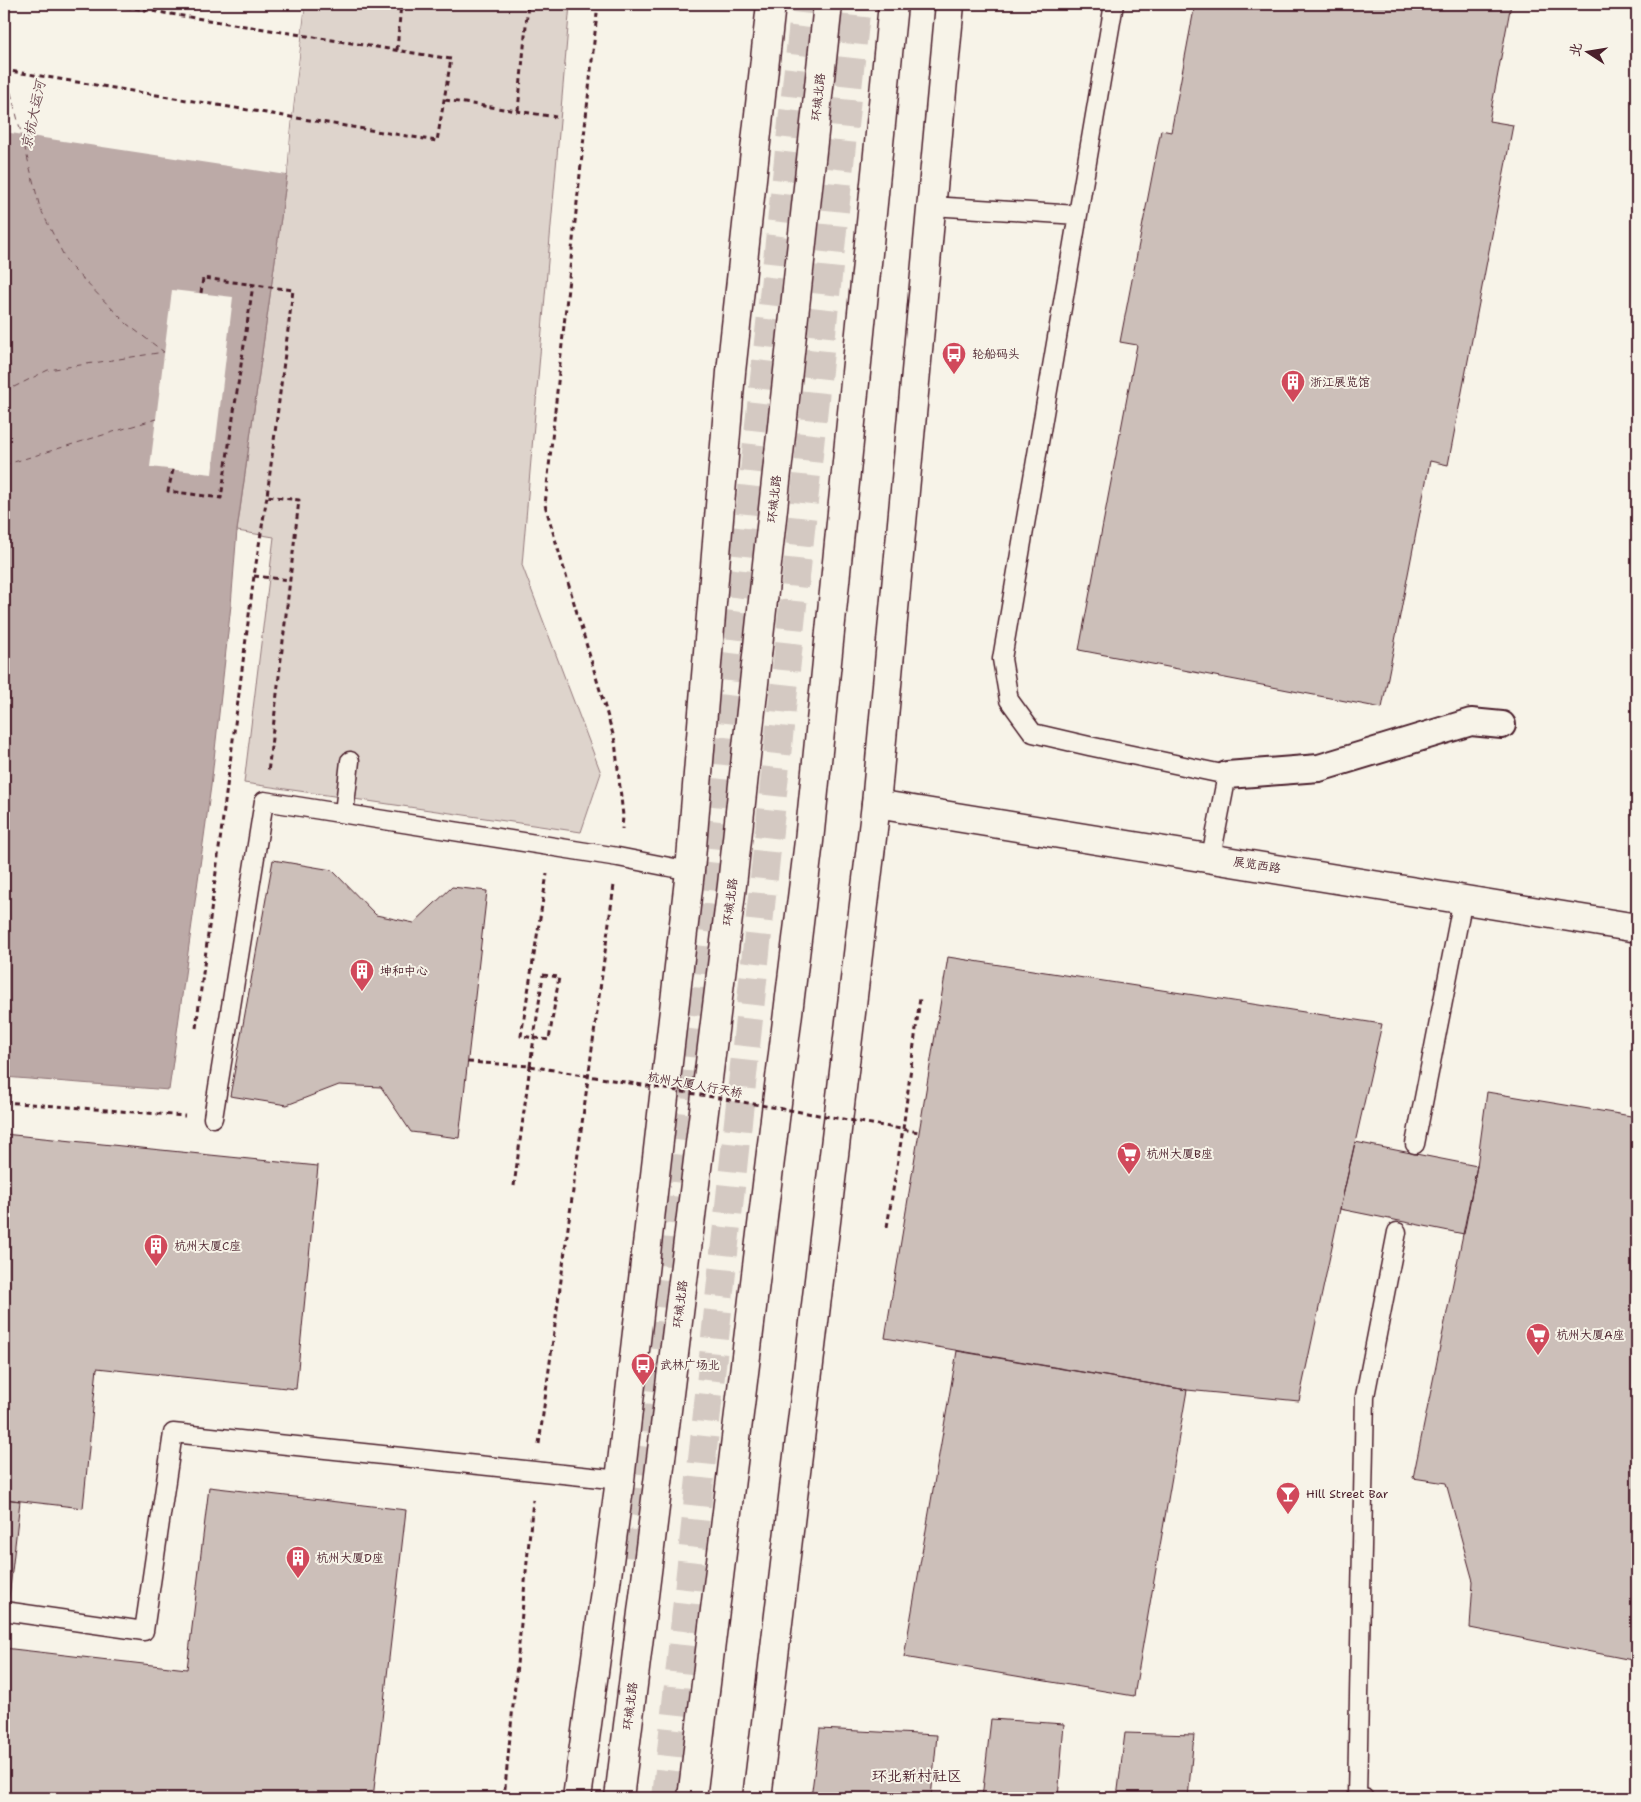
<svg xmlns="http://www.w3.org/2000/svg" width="1641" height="1802" viewBox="0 0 1641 1802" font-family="'Shantell Sans','LXGW WenKai TC',sans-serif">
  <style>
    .green { fill: #ded4cc; stroke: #947a7c }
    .water { fill: #bcaaa7; stroke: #8e7275 }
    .pier { fill: #f7f3e8 }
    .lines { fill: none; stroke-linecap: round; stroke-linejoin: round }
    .ferry { stroke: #6c4950; stroke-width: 1; stroke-dasharray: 6 5; stroke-linecap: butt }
    .building { fill: #ccbfb9; stroke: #4a1f2b }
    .trunk-tunnel { stroke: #d4c9c2; stroke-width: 28; stroke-dasharray: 28 14; stroke-linecap: butt }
    .service-casing { stroke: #4a1f2b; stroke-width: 21 }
    .pedestrian-casing { stroke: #4a1f2b; stroke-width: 30 }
    .tertiary-casing { stroke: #4a1f2b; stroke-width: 31 }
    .secondary-casing { stroke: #4a1f2b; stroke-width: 31 }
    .primary-casing { stroke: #4a1f2b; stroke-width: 31 }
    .path { stroke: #4a1f2b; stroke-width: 3; stroke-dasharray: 5 4; stroke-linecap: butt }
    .service { stroke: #f7f3e8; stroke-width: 18 }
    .pedestrian { stroke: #f7f3e8; stroke-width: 26 }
    .tertiary { stroke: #f7f3e8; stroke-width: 28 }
    .secondary { stroke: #f7f3e8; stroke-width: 28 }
    .primary { stroke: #f7f3e8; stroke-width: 28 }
    .path-bridge { stroke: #4a1f2b; stroke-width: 3; stroke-dasharray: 5 4; stroke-linecap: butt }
    .labels { text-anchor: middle; stroke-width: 4; stroke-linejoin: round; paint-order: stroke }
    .street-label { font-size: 12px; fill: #4a1f2b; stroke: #f7f3e8 }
    .poi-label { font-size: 12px; fill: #4a1f2b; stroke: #f7f3e8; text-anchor: start }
    .water-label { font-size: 14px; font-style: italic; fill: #6c4950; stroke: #f7f3e8 }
    .quarter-label { font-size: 15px; fill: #4a1f2b; stroke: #f7f3e8 }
  </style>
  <rect width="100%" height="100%" fill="#f7f3e8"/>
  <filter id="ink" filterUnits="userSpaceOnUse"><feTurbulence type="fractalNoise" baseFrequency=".02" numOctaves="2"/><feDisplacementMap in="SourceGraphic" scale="10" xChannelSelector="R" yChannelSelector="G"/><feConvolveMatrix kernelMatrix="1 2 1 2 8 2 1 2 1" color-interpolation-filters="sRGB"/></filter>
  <g filter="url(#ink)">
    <path class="green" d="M305,4H570L522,565L601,773L581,832L244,783L274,537L237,531L287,175L290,136Z"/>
    <path class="water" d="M4,4H305L290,136L287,175L237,530L231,605L211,786L169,1090L4,1077Z"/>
    <path class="pier" d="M4,4H305L290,136L287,175L4,132Z
      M172,290L233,297L212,474L150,467Z"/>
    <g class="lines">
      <path class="ferry" d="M4,392L48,370L164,352L127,324L68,264L40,208L8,81V4
        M4,465L156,419"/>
    </g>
    <path class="building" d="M1195,4H1511L1489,121L1513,125L1448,465L1430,461L1382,708L1079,650L1137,345L1120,342L1161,130L1171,132Z
      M273,860L332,870L376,915L414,923L452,887L487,891L459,1138L411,1132L381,1087L339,1085L287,1105L230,1096Z
      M948,957L1382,1024L1340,1209L1299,1401L1187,1390L885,1338Z
      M1487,1092L1637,1117V1661L1470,1628L1473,1581L1446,1483L1413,1478L1477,1166Z
      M4,1134L318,1166L296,1389L97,1368L83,1508L4,1499Z
      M1355,1142L1477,1166L1464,1234L1340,1209Z
      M957,1351L1187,1390L1134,1696L904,1657Z
      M209,1487L406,1510L373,1798H4V1648L187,1669Z
      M4,1499L20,1501L4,1642Z
      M991,1719L1064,1724L1058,1798H982Z
      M820,1729L937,1735L931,1798H891L863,1796L862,1798H811Z
      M1125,1733L1194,1735L1188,1798H1117Z"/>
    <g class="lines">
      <path class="trunk-tunnel" d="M635,1558L805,4
        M666,1798L857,4"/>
      <defs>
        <path id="service" d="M1114,4L1002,659L1009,700L1033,733L1089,746L1227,775L1211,857
          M931,206L1078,215
          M344,813L350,761
          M213,1118L264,801L618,857L690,871
          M1415,1144L1463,899
          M4,1611L144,1631L173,1433L620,1480
          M1364,1798L1357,1797L1365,1396L1397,1232"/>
        <path id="pedestrian" d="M1227,775L1319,768L1471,722L1502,725"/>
        <path id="tertiary" d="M876,804L1637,928"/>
        <path id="secondary" d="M577,1798L620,1480L690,871L731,372L771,4
          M757,1798L876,804L950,4"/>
        <path id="primary" d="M619,1798L732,885L828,4
          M692,1798L809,841L893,4"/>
      </defs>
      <use href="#service" class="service-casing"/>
      <use href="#pedestrian" class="pedestrian-casing"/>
      <use href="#tertiary" class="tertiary-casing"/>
      <use href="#secondary" class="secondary-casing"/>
      <use href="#primary" class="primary-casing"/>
      <path class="path" d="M598,4L545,505L615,741L623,816L622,829
        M397,50L401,4
        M4,70L437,141L451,59L108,4
        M445,100L556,117
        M518,111L528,4
        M201,293L203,278L293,290L267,496L299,500L268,773
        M173,470L168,491L221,498L253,285
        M254,576L290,580
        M543,975L559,977L549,1040L521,1036L547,874
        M196,1028L254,576L267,496
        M4,1102L185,1116
        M514,1186L530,1066
        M887,1227L903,1129L920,998
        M539,1444L614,885
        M504,1798L533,1500"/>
      <use href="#service" class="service"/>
      <use href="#pedestrian" class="pedestrian"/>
      <use href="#tertiary" class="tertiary"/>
      <use href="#secondary" class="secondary"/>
      <use href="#primary" class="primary"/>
      <path class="path-bridge" d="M468,1062L530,1066L919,1132
        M530,1066L543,975"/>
    </g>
  </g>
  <defs>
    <symbol id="bus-pin" viewBox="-11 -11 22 30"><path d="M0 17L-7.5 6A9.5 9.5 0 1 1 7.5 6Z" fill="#d1495b" stroke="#f7f3e8"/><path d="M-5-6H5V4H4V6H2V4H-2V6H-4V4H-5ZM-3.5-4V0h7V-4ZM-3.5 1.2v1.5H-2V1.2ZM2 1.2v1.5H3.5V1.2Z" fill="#fff"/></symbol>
    <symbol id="building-pin" viewBox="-11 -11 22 30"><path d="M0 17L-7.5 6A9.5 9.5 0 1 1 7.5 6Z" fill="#d1495b" stroke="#f7f3e8"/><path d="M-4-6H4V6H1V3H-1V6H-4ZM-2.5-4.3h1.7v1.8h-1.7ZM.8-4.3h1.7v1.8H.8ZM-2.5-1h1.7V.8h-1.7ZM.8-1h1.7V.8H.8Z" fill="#fff"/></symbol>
    <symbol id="supermarket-pin" viewBox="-11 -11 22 30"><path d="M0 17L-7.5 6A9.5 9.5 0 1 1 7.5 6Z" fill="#d1495b" stroke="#f7f3e8"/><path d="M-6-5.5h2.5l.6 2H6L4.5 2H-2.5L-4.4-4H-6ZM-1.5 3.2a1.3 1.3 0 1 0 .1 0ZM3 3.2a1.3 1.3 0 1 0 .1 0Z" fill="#fff"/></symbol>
    <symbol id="bar-pin" viewBox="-11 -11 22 30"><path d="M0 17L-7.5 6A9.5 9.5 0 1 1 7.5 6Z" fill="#d1495b" stroke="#f7f3e8"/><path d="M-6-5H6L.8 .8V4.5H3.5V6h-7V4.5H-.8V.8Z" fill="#fff"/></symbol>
  </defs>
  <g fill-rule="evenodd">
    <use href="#bus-pin" x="940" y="340" width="28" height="38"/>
    <use href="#building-pin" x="1279" y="368" width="28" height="38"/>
    <use href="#building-pin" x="348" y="957" width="28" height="38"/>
    <use href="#supermarket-pin" x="1115" y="1140" width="28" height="38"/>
    <use href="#building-pin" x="142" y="1232" width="28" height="38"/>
    <use href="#supermarket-pin" x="1524" y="1321" width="28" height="38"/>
    <use href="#bus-pin" x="629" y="1351" width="28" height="38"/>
    <use href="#bar-pin" x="1274" y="1480" width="28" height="38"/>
    <use href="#building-pin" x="284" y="1544" width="28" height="38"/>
  </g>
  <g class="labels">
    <g class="street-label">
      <text transform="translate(818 97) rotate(-84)" y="4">环城北路</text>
      <text transform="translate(774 499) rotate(-84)" y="4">环城北路</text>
      <text transform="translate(1257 865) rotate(9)" y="4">展览西路</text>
      <text transform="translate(730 902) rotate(-83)" y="4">环城北路</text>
      <text transform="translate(695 1085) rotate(10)" y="4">杭州大厦人行天桥</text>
      <text transform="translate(680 1304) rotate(-83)" y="4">环城北路</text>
      <text transform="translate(630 1706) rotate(-83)" y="4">环城北路</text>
    </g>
    <g class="poi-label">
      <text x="972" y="358">轮船码头</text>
      <text x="1310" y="386">浙江展览馆</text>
      <text x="380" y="975">坤和中心</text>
      <text x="1146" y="1158">杭州大厦B座</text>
      <text x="174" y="1250">杭州大厦C座</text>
      <text x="1556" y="1339">杭州大厦A座</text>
      <text x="660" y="1369">武林广场北</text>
      <text x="1306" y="1498">Hill Street Bar</text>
      <text x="316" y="1562">杭州大厦D座</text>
    </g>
    <g class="water-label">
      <text transform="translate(33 115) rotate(-78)" y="5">京杭大运河</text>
    </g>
    <g class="quarter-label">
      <text x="917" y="1781">环北新村社区</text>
    </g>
  </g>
  <rect width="1641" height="1802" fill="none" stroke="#f7f3e8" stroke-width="20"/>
  <rect x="10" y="10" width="1621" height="1782" fill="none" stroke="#4a1f2b" stroke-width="2" filter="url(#ink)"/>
  <g transform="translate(1588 52) rotate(282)" stroke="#f7f3e8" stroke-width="4" paint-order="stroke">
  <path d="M0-4L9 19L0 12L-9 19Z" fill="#4a1f2b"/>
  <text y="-8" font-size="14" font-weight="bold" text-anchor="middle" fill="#4a1f2b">北</text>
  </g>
</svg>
